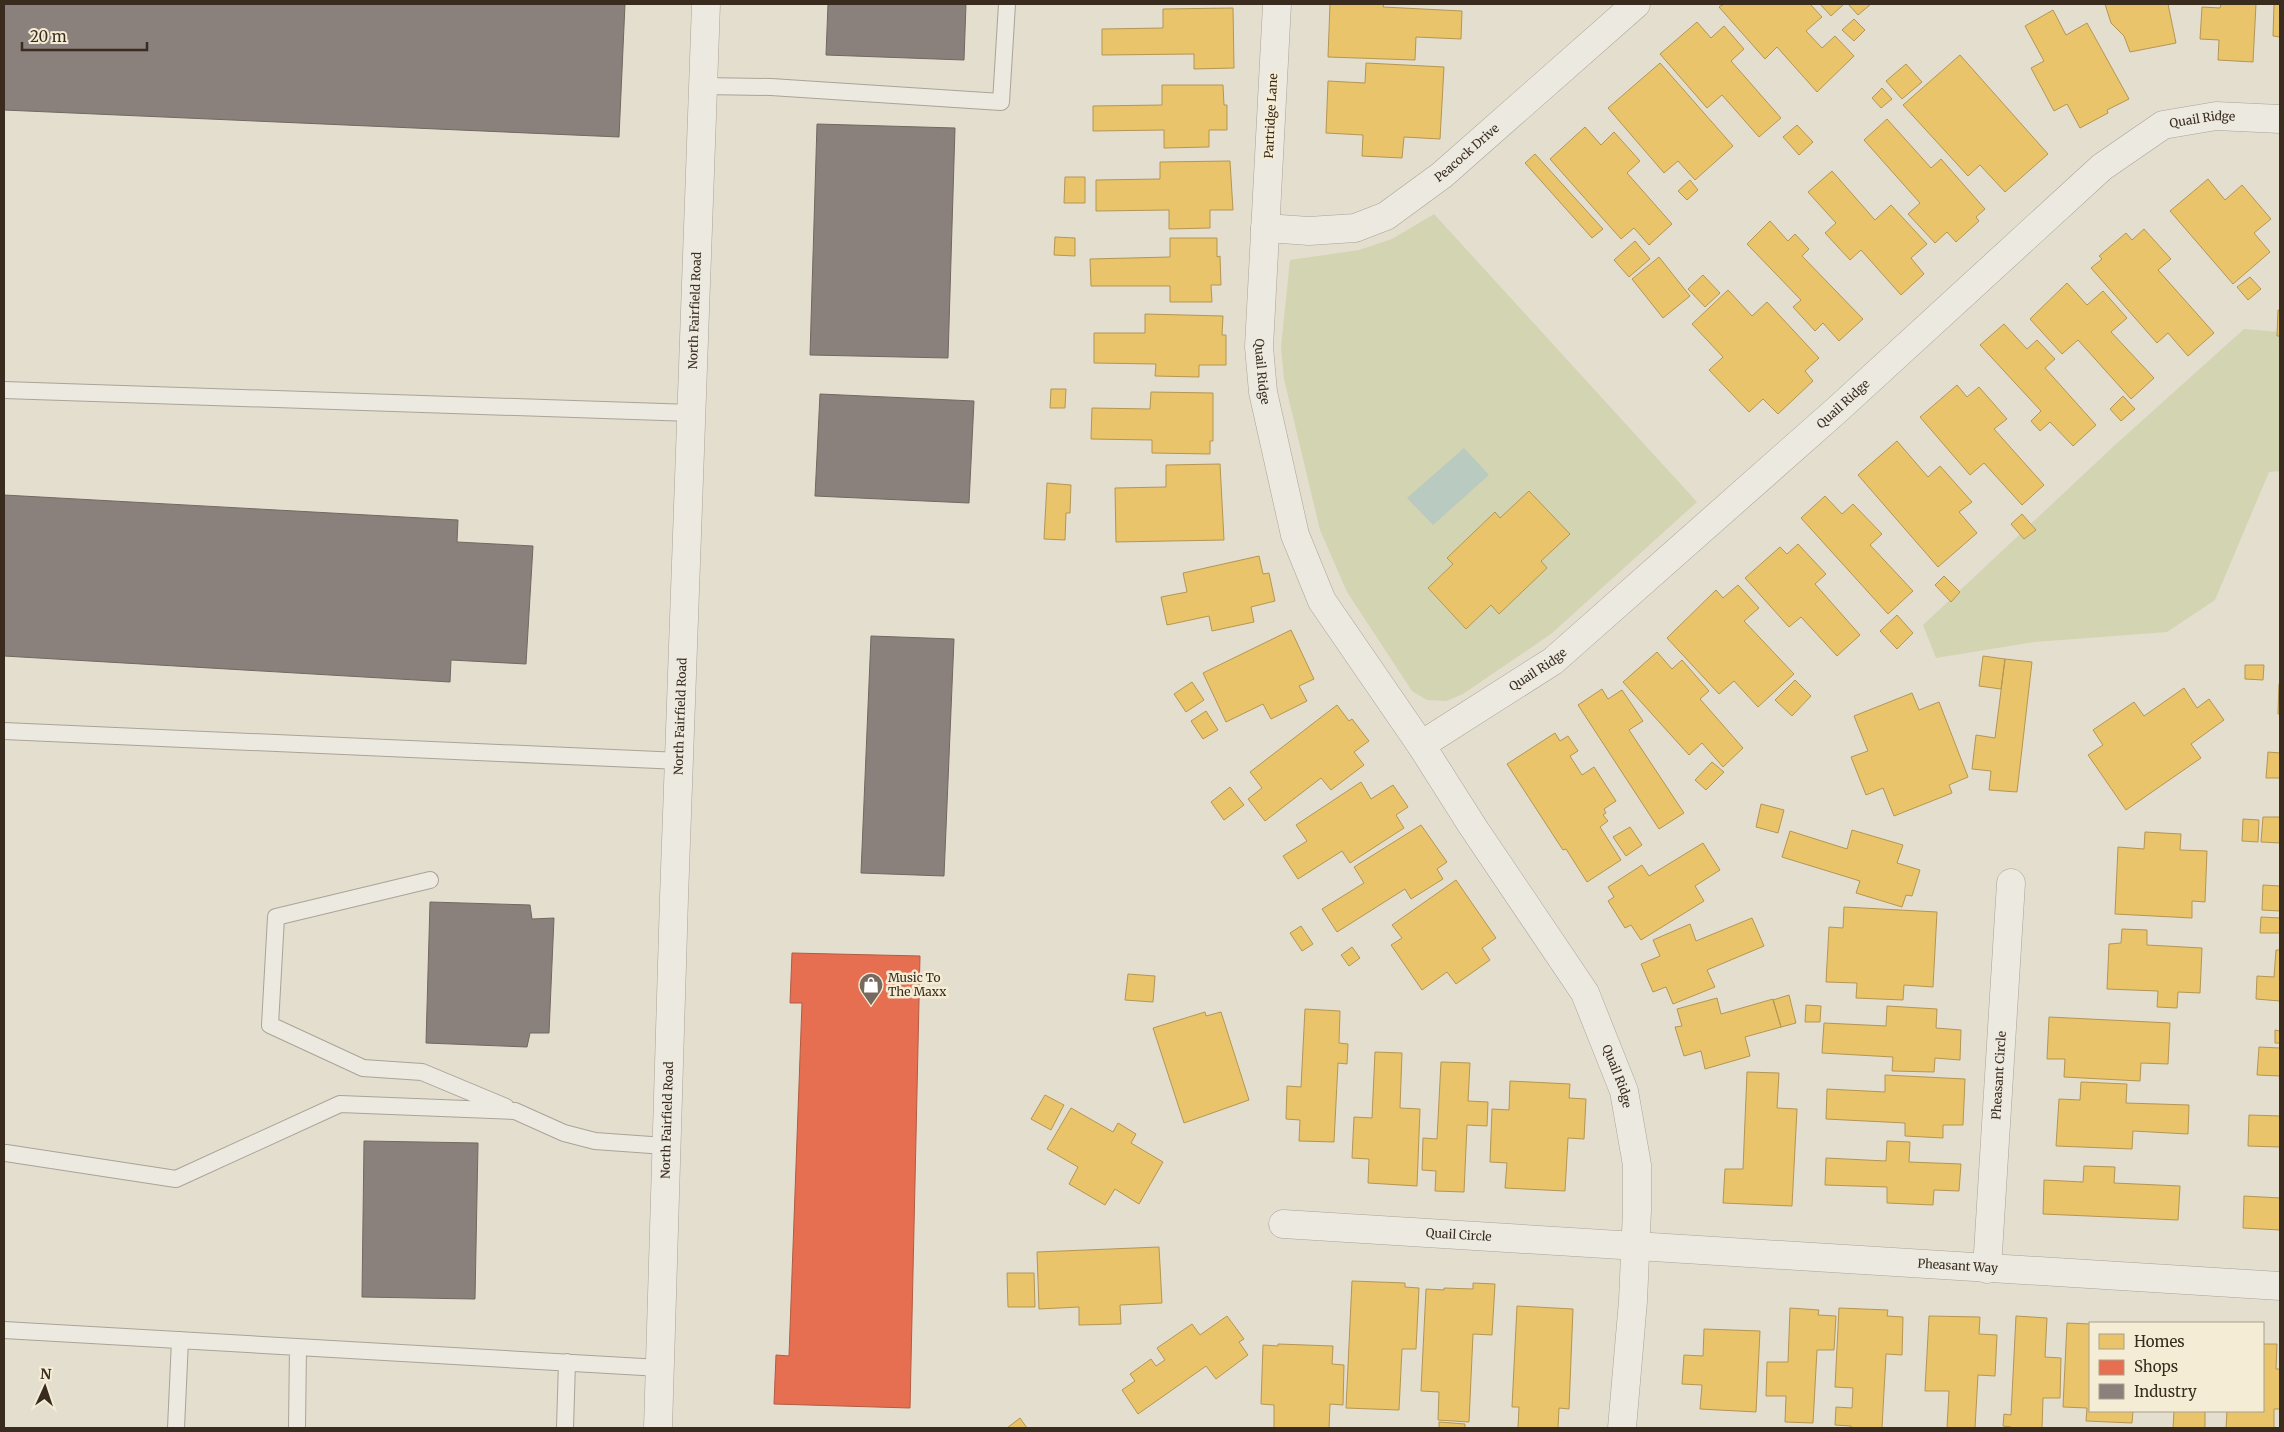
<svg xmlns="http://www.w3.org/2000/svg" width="2284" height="1432" viewBox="0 0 2284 1432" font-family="Merriweather,serif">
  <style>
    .green { fill: #d3d4b2 }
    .water { fill: #b9cac0 }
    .homes { fill: #e9c46a; stroke: #b49654 }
    .shops { fill: #e76f51; stroke: #b35b42 }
    .industry { fill: #8a817c; stroke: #726860 }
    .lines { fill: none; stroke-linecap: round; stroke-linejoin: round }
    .lane-casing { stroke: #aaa397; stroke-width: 18 }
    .street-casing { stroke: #aaa397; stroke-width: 29 }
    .lane { stroke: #ece9e0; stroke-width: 16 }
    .street { stroke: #ece9e0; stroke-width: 28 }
    .labels { text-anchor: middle; stroke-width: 5; stroke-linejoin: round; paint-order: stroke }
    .street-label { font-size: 12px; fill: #392c1f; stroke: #f5ecd5 }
    .poi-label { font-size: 12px; fill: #392c1f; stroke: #f5ecd5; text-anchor: start }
  </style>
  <rect width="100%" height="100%" fill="#e4decf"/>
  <path class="green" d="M1434,214L1697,502L1551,634L1463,694L1446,701L1427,700L1412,691L1347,592L1320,530L1284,379L1281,347L1290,260L1359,250L1392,239Z
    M2244,329L2280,332V471L2269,472L2215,600L2167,632L2034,642L1936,658L1923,625L2115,445Z"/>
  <path class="water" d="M1464,448L1489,475L1433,525L1407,498Z"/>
  <path class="homes" d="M1330,4H1384L1383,7L1462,11L1461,39L1416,37L1415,60L1328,57Z
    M1724,4H1810L1822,17L1806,31L1822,48L1835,36L1854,56L1817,92L1777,47L1765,59L1719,7Z
    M1820,4H1844L1831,16Z
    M1848,4H1871L1858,15Z
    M2105,4H2168L2176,43L2130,52L2124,36L2111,23Z
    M2221,4H2256L2253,62L2218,60L2219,40L2200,39L2202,7L2220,8Z
    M2274,4H2280V37L2273,36Z
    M1233,8L1234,68L1194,69V54L1102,55V29L1163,28V9Z
    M2053,10L2066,35L2087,23L2129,99L2107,110L2108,113L2080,128L2067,104L2054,111L2031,68L2044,61L2025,26Z
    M1854,19L1865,30L1854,41L1842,30Z
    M1697,22L1711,38L1724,26L1744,49L1731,61L1781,118L1759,137L1722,95L1707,108L1660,54Z
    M1960,55L2048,154L2005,192L1980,165L1968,176L1903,105Z
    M1366,63L1444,67L1440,139L1404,137L1402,158L1362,156L1363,135L1326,133L1328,81L1365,83Z
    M1660,63L1733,146L1695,180L1678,161L1664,173L1608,108Z
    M1906,64L1922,82L1902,99L1886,81Z
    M1162,85H1223L1224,105H1227V130H1209V147L1164,148V130L1093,131V106L1162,105Z
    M1882,88L1892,99L1881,108L1872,98Z
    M1887,119L1931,168L1941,159L1985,209L1976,217L1979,221L1956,242L1947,232L1935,243L1908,214L1920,203L1864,140Z
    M1797,125L1813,142L1799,155L1783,137Z
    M1585,127L1601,145L1614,132L1640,161L1627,173L1672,224L1649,245L1634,228L1621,239L1550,159Z
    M1535,154L1603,229L1592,238L1525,163Z
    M1230,161L1233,210H1210V228L1169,229V210L1096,211V180L1160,179V162Z
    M1832,171L1875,220L1891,205L1927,244L1911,258L1924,274L1901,295L1861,250L1850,260L1825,233L1836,223L1808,192Z
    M1065,177H1085V203H1064Z
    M2208,179L2225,200L2242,185L2271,219L2254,233L2270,252L2233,284L2170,211Z
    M1690,180L1698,190L1687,200L1678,191Z
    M1770,221L1788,241L1795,234L1809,249L1802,256L1863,319L1839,341L1823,323L1815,331L1793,307L1801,300L1747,244Z
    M2144,229L2171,259L2158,270L2214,333L2188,356L2168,333L2157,343L2091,268L2102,259L2099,256L2126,233L2132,240Z
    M1055,237L1075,238V256L1054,255Z
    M1170,238H1217V257L1220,256L1221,285H1211L1212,302H1170V286H1091L1090,259L1170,257Z
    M1635,241L1650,259L1629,277L1614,260Z
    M1659,257L1690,296L1663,318L1632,279Z
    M1703,275L1720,293L1705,307L1688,289Z
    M2250,277L2261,289L2248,300L2237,287Z
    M2067,283L2087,305L2103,291L2127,318L2111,332L2154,378L2131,399L2078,340L2062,354L2030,319Z
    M1728,290L1752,316L1767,302L1819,358L1805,371L1813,381L1778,414L1763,399L1749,412L1709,370L1723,357L1692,324Z
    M2278,310H2280V336H2277Z
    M1145,314L1223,316L1222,335H1226V365H1199V377L1155,376L1156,364L1094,363V333H1145Z
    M2004,324L2027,349L2037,340L2055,359L2045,368L2096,425L2073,446L2050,422L2040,431L2031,421L2041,411L1980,345Z
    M1957,385L1967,397L1979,387L2007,419L1994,429L2044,485L2022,505L1984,463L1970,475L1920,417Z
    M1051,389H1066L1065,408H1050Z
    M1151,392L1213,393V441H1210V454L1152,453V440L1091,439L1092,408L1150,409Z
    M2123,396L2135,409L2121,421L2110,409Z
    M1897,441L1928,477L1940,466L1972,502L1959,512L1977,533L1938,567L1858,475Z
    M1220,464L1224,540L1116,542L1115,488L1166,487V465Z
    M1047,483L1071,485L1070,513H1066L1065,540L1044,539Z
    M1529,491L1570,534L1541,561L1547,568L1499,614L1491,605L1466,629L1428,588L1453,564L1447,558L1495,512L1500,518Z
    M1825,496L1842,514L1853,504L1882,534L1870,545L1913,591L1888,614L1801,518Z
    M2022,514L2036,530L2024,539L2011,524Z
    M1798,544L1826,574L1815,584L1860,635L1837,656L1801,617L1789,627L1745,578L1780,547L1787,554Z
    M1259,556L1263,574L1269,573L1275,601L1251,607L1254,622L1212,631L1209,616L1167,625L1161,597L1187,592L1183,573Z
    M1944,576L1960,592L1951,602L1935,585Z
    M1738,585L1759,608L1744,621L1794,674L1758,707L1734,681L1719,694L1667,638L1716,590L1723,598Z
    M1897,615L1913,633L1897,649L1880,631Z
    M1291,630L1314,679L1299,686L1307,701L1271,719L1263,704L1226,722L1203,673Z
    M1657,652L1672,669L1682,660L1709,691L1700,699L1743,748L1723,767L1702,743L1689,755L1623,682Z
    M1983,656L2005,659L2001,689L1979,686Z
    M2005,659L2032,662L2017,792L1989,790L1991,771L1972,769L1976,735L1995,738Z
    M2245,665H2264L2263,680L2245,679Z
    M1795,680L1811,696L1792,716L1775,700Z
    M1192,682L1204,700L1186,712L1174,694Z
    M2279,684H2280V714H2278Z
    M2184,688L2197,708L2209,699L2224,720L2191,744L2201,758L2126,810L2088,755L2103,745L2093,730L2134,702L2144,716Z
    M1602,689L1608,699L1622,690L1643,721L1629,730L1684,813L1659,829L1578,705Z
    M1912,693L1919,710L1939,702L1968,777L1949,785L1952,793L1894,816L1883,788L1866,795L1851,757L1868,751L1854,716Z
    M1337,705L1349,721L1352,719L1369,741L1354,752L1364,765L1331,790L1321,778L1265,821L1248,799L1262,788L1250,772Z
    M1206,711L1218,730L1203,739L1191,721Z
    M1555,733L1560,741L1568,736L1578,751L1570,756L1582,775L1594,767L1616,801L1604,809L1606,813L1603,815L1608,821L1600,827L1621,860L1587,882L1566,849L1563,850L1559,844L1507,764Z
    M2268,752L2280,753V778H2266Z
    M1712,762L1724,772L1706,790L1695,780Z
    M1361,782L1371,799L1393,785L1408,807L1396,815L1404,828L1350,863L1342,851L1298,879L1283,856L1307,841L1296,825Z
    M1230,787L1244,805L1224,820L1211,802Z
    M1761,804L1784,810L1778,833L1756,827Z
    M2263,817H2280V843L2261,842Z
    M2243,819L2259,820L2258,842L2242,841Z
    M1421,825L1447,862L1437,869L1443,879L1411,899L1405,889L1337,932L1322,909L1364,883L1354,867Z
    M1630,827L1642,845L1626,856L1613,837Z
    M1852,830L1903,845L1897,863L1920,870L1912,896L1906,895L1902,907L1856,893L1860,881L1782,857L1790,831L1847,849Z
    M2145,832L2181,834L2180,850L2207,851L2205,902L2192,901V918L2115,914L2118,847L2144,849Z
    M1703,843L1720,870L1695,886L1704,901L1641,940L1631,925L1625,928L1608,901L1614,897L1608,887L1642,865L1649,876Z
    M1456,880L1496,938L1482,948L1490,960L1456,984L1447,972L1422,990L1391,945L1402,938L1392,925Z
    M2263,885L2280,886V911L2262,910Z
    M1844,907L1937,912L1933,987L1904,985L1903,1000L1856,998L1857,983L1826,982L1829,927L1843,928Z
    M2261,917L2280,918V933H2260Z
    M1752,918L1764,946L1707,970L1715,987L1673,1004L1666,987L1653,992L1641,964L1660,956L1653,940L1690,924L1696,941Z
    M1301,926L1313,944L1302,951L1290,933Z
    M2122,929L2147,930V945L2202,948L2200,993L2178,992L2177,1008L2157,1007L2158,991L2107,989L2109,944L2121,943Z
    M1352,947L1360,958L1349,966L1341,955Z
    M2276,950H2280V1001L2256,999L2257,976L2274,977Z
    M1128,974L1155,976L1153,1002L1125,1000Z
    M1789,995L1796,1023L1781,1027L1773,1000Z
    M1717,998L1721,1014L1773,999L1781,1027L1745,1037L1750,1056L1705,1069L1701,1051L1684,1056L1675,1027L1682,1026L1677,1009Z
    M1806,1005L1821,1006L1820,1022H1805Z
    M1887,1006L1937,1009L1936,1028L1961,1030L1960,1060L1935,1058L1934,1072L1892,1071L1893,1057L1822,1053L1824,1023L1886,1026Z
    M1305,1009L1340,1011L1339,1043L1348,1044L1347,1064L1338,1063L1334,1142L1299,1141L1300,1120L1286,1119L1287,1086L1301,1087Z
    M1205,1012L1206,1016L1221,1012L1249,1100L1184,1123L1153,1028Z
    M2049,1017L2170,1023L2168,1064L2141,1063L2140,1081L2064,1077L2065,1059H2047Z
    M2275,1030L2280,1031V1043H2275Z
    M2259,1047L2280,1048V1076L2257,1075Z
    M1375,1052L1402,1053L1400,1108L1420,1109L1417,1186L1368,1183L1369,1159L1352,1158L1354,1117L1372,1118Z
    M1441,1062L1470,1063L1468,1101L1488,1102L1487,1126L1467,1125L1464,1192L1435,1191L1436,1171L1422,1170L1423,1138L1437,1139Z
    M1747,1072L1779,1073L1777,1108L1797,1109L1792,1206L1723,1203L1725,1169H1743Z
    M1885,1075L1965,1079L1963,1125H1943V1138L1905,1136V1123L1826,1119L1827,1089L1885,1092Z
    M1510,1081L1570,1084L1569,1098L1586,1099L1584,1139L1568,1138L1565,1191L1505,1188L1507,1163L1490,1162L1492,1109L1509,1110Z
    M2081,1082L2127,1084L2126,1103L2189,1105L2188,1134L2133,1131L2132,1149L2056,1146L2059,1099L2080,1100Z
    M1045,1095L1064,1105L1051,1130L1031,1119Z
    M1071,1108L1113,1132L1118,1123L1136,1134L1131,1143L1163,1162L1139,1204L1115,1189L1105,1205L1069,1184L1078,1167L1047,1149Z
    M2249,1115L2280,1116V1147L2248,1146Z
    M1887,1141L1910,1142L1909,1162L1961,1164L1959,1191L1934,1190L1933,1205L1887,1203V1187L1825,1185L1826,1158L1886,1161Z
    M2084,1166L2115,1167L2114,1183L2180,1186L2178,1220L2043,1214L2044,1180L2083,1182Z
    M2244,1196L2280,1198V1230L2243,1228Z
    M1159,1247L1162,1303L1120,1305L1121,1324L1079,1325V1307L1039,1309L1037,1252Z
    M1007,1273H1034L1035,1307H1008Z
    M1352,1281L1405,1283V1287L1419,1288L1416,1349H1402L1399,1410L1346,1408Z
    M1473,1283L1495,1284L1492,1335L1473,1334L1469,1422L1438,1420L1439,1392L1421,1391L1426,1289L1444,1290V1288L1473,1289Z
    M1517,1306L1573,1309L1569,1409L1559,1408L1558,1428H1518L1519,1407H1512Z
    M1790,1308L1819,1310L1818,1315L1836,1316L1834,1350H1817L1813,1423L1785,1422L1786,1396H1766L1767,1362H1788Z
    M1839,1308L1888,1310L1887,1316L1903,1317L1902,1355L1886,1354L1882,1428H1851V1426L1835,1425L1836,1407L1852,1408L1853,1388L1835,1387Z
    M1227,1316L1244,1339L1239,1342L1248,1355L1216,1379L1206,1366L1138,1414L1122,1390L1135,1381L1130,1374L1151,1359L1156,1366L1165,1360L1157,1348L1192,1324L1200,1335Z
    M1929,1316L1980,1317L1979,1334L1997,1335L1995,1376L1978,1375L1975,1428H1947L1949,1391H1925Z
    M2016,1316L2047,1318L2045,1357L2061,1358L2060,1398H2043L2042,1428H2011V1427L2003,1426L2004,1414L2011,1415Z
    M2067,1323L2090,1324V1411H2133L2132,1423L2086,1421L2087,1408L2063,1407Z
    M1704,1329L1760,1331L1756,1412L1700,1409L1702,1385L1682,1384L1684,1355L1703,1356Z
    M1278,1344L1333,1346L1332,1364L1344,1365L1343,1405L1330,1404L1329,1428H1274V1405L1261,1404L1263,1345L1278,1346Z
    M2263,1344H2277L2276,1369H2280V1409H2274V1428H2226L2227,1411H2263Z
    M2174,1411H2205V1428H2173Z
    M1020,1418L1027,1428H1007Z
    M1439,1422L1465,1424V1428H1439Z"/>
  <path class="shops" d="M792,953L920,956L910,1408L774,1404L776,1355L789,1356L802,1003H790Z"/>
  <path class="industry" d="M4,4H625L619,137L4,110Z
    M828,4H966L964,60L826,55Z
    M817,124L955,128L948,358L810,355Z
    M820,394L974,401L969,503L815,496Z
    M4,495L458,520L457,542L533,546L526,664L451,660L450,682L4,656Z
    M871,636L954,639L944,876L861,873Z
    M430,902L530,905L532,919L554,918L549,1033H530L527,1047L426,1043Z
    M364,1141L478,1143L475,1299L362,1297Z"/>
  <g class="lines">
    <defs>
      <path id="lane" d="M703,86L771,87L1001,102L1007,4
        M4,390L692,413
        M4,731L680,761
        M430,880L276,917L270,1025L363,1068L422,1072L506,1107
        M6,1153L176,1179L340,1104L515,1111L564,1133L595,1141L665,1146
        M4,1330L660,1368
        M176,1428L180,1340
        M297,1428L298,1347
        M565,1428L567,1362"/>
      <g id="street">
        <path id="s1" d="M1277,4L1259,347L1263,392L1295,535L1322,601L1421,745L1473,827L1585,993L1624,1091L1637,1165V1210L1633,1301L1622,1428"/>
        <path id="s2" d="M1265,228L1309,231L1355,228L1386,216L1442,175L1636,4"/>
        <path id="s3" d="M1421,745L1553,661L1838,409L2102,167L2163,125L2216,116L2280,119"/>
        <path id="s4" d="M1283,1224L2280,1286"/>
        <path id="s5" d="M1987,1269L2011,883"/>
        <path id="s6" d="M658,1428L674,898L706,4"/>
      </g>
    </defs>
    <use href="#lane" class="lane-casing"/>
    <use href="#street" class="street-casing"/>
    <use href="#lane" class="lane"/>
    <use href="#street" class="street"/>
  </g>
  <defs>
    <symbol id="shop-pin" viewBox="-11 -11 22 30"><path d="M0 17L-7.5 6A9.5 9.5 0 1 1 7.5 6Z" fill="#756a5d" stroke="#f5ecd5"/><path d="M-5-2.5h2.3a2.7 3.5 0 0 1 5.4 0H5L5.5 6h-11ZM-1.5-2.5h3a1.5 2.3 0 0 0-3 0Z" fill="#fff"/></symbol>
  </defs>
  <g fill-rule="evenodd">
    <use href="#shop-pin" x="857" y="971" width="28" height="38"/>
  </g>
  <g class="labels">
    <g class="street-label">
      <text transform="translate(1271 116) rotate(-87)" y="4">Partridge Lane</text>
      <text dy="4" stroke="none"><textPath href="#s3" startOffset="1009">Quail Ridge</textPath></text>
      <text dy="4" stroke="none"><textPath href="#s2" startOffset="226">Peacock Drive</textPath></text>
      <text dy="4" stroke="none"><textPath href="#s6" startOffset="1118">North Fairfield Road</textPath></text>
      <text dy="4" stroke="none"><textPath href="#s1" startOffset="368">Quail Ridge</textPath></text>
      <text dy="4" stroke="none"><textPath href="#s3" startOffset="544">Quail Ridge</textPath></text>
      <text dy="4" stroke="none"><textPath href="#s3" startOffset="139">Quail Ridge</textPath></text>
      <text dy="4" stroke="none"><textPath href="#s6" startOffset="712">North Fairfield Road</textPath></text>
      <text dy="4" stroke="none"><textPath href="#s1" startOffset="1168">Quail Ridge</textPath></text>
      <text dy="4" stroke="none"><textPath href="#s5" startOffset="194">Pheasant Circle</textPath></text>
      <text dy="4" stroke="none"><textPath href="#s6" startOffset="308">North Fairfield Road</textPath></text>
      <text dy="4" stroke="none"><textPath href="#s4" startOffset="176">Quail Circle</textPath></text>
      <text dy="4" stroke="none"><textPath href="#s4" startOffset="676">Pheasant Way</textPath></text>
    </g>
    <g class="poi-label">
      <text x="888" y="982">Music To<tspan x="888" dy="14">The Maxx</tspan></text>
    </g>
  </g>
  <rect width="2284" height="1432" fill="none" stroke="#392c1f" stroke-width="10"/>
  <rect x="2089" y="1322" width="175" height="90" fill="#f5ecd5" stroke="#aa9f8c"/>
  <rect x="2099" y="1334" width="25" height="15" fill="#e9c46a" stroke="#aa9f8c"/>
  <text x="2134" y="1347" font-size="15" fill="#392c1f">Homes</text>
  <rect x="2099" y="1360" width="25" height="15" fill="#e76f51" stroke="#aa9f8c"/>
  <text x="2134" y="1372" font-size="15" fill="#392c1f">Shops</text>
  <rect x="2099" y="1384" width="25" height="15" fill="#8a817c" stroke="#aa9f8c"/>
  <text x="2134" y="1397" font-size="15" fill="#392c1f">Industry</text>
  <g transform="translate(45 1387) rotate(3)" stroke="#f5ecd5" stroke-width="4" paint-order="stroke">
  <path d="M0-4L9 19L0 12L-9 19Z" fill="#392c1f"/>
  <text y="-8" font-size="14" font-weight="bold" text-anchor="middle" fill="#392c1f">N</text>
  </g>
  <path d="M22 42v8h125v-8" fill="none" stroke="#392c1f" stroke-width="2.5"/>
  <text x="30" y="42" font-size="15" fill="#392c1f" stroke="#f5ecd5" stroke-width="4" paint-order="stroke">20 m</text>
</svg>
